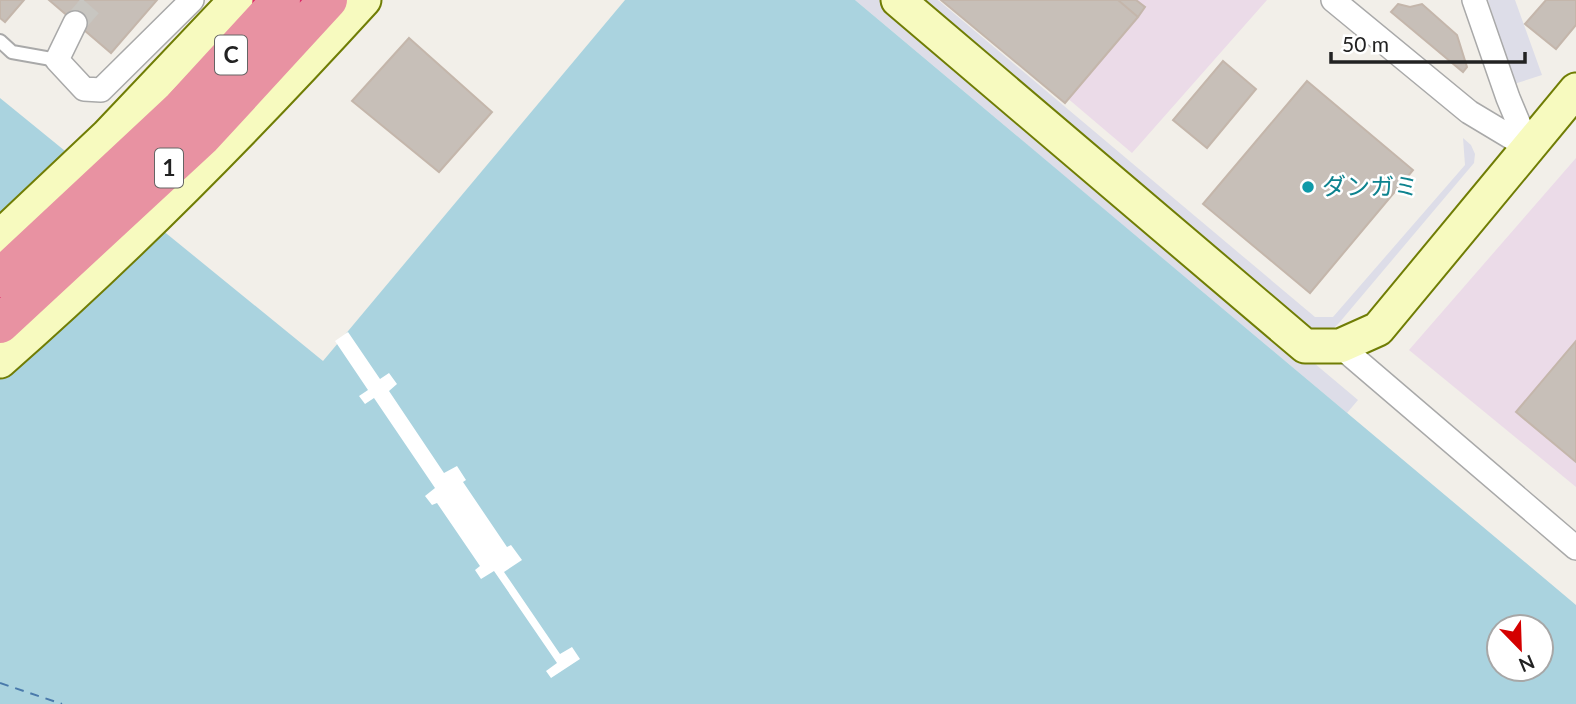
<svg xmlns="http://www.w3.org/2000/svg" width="1576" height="704" viewBox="0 0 1576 704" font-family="Lato,'Noto Sans JP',sans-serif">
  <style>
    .industrial { fill: #ebdbe8 }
    .plaza { fill: #dddde8 }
    .water { fill: #aad3df; fill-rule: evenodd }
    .pier { fill: #fff }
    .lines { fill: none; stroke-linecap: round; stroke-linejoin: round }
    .ferry { stroke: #4a7aab; stroke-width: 2; stroke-dasharray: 9 7; stroke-linecap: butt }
    .building { fill: #c7bfb8; stroke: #c4b6ab; stroke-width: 2 }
    .street-tunnel { stroke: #c8c6c1; stroke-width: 23; stroke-dasharray: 23 11; stroke-linecap: butt }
    .lane-casing { stroke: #a9a9a9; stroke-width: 16 }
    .street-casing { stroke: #a9a9a9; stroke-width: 26 }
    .secondary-casing { stroke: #707d05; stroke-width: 37 }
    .highway-casing { stroke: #dc2a67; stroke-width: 42 }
    .lane { stroke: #fff; stroke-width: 12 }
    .street { stroke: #fff; stroke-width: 23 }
    .secondary { stroke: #f7fabf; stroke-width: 33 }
    .highway { stroke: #e892a2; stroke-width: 38 }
    .culture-dot { fill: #0f9aa8; stroke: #fff; stroke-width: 2.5 }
    .labels { text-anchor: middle; stroke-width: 5; stroke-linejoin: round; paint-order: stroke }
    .shield { fill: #fff; stroke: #646464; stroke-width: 2 }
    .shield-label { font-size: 23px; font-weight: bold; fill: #222 }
    .culture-label { font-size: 24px; fill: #0d838f; stroke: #fff; text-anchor: start }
  </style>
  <rect width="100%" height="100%" fill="#f2efe9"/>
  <path class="industrial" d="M952,0H1267L1132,153Z
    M1576,158V487L1409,350Z"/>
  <path class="plaza" d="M855,0H882L1358,400L1347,413Z
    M921,0H938L1315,317H1333L1465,165L1463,138L1471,145L1475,154L1474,163L1339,323L1331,331L1314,333Z
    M1488,0H1515L1542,75L1514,84Z"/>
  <path class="water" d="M625,0H855L1576,605V704H0V98L323,361ZM1499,627H1541V669H1499Z"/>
  <path class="pier" d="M348,332L380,379L389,373L397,384L389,391L444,473L457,466L466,480L463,482L507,547L511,545L522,560L504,572L560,654L572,647L580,659L551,678L546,671L557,663L494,571L481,579L475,570L480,566L437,503L432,505L425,496L435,488L374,398L365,404L359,396L368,390L335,341Z"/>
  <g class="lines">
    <path class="ferry" d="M0,683L62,704"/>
  </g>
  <path class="building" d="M0,0H24L5,22L0,18Z
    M49,0H157L111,53Z
    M941,0H1118L1138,17L1065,103Z
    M1118,0H1136L1145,7L1138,17Z
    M1546,0H1576V25L1556,49L1525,24Z
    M1398,4L1410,7L1422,4L1457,35L1467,67L1463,72L1391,12Z
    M409,38L492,112L439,172L352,101Z
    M1223,61L1256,89L1207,148L1173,120Z
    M1307,81L1413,170L1310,293L1203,204Z
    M1576,341V462L1516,412Z"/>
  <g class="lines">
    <path class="street-tunnel" d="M75,23L95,0"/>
    <defs>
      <path id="lane" d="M0,41L12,52L57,60"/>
      <path id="street" d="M1333,0L1469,112L1529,148L1508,98L1474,0
        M75,23L57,60L84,89L101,90L192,0
        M1340,346L1576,548"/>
      <path id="secondary" d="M898,0L1305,346H1340L1378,329L1576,90
        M0,237L107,136L236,0
        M0,361C128,249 249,126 364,0"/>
      <path id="highway" d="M0,278L180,110L281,0
        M0,324L203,136L328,0"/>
    </defs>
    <use href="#lane" class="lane-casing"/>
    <use href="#street" class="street-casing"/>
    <use href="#secondary" class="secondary-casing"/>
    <use href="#highway" class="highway-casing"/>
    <use href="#lane" class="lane"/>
    <use href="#street" class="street"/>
    <use href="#secondary" class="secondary"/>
    <use href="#highway" class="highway"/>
  </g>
  <circle class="culture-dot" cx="1308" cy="187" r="7"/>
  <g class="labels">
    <g class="shield">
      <rect x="215" y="35.5" width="32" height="39" rx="5"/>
      <rect x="155" y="148.5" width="28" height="39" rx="5"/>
    </g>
    <g class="shield-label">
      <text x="231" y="63">C</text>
      <text x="169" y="176">1</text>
    </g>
    <g class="culture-label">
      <text x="1322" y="195">ダンガミ</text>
    </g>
  </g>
  <g transform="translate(1520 648) rotate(157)"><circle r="33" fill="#ffffff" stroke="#a7a7a7" stroke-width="2"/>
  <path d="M0-5L12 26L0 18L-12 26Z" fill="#d40000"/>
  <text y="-10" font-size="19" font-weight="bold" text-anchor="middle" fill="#222222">N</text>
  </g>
  <path d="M1331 52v10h194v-10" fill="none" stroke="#222222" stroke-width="3.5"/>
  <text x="1342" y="52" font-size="21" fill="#222222" stroke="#ffffff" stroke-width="5" paint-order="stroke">50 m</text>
</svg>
